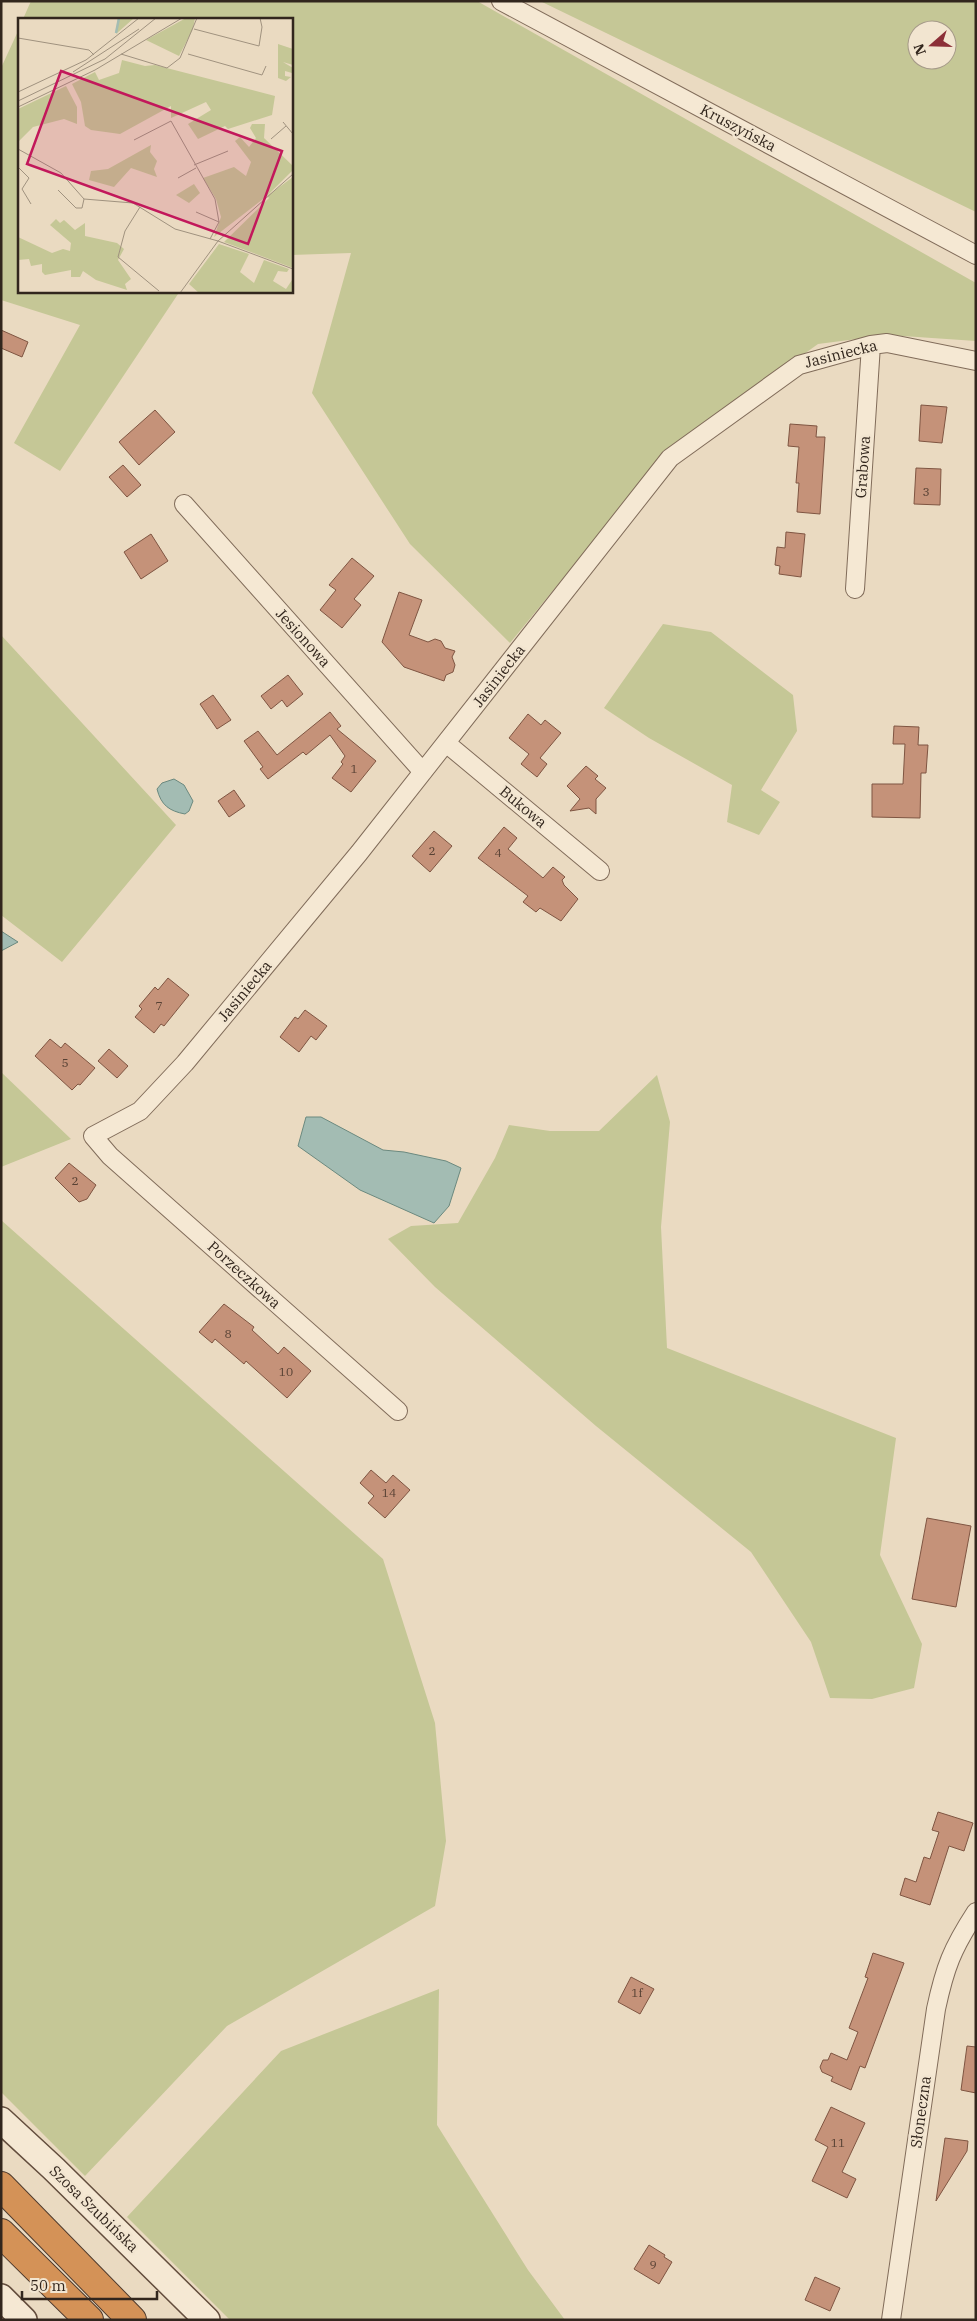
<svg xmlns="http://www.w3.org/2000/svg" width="977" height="2321" viewBox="0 0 977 2321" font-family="'IBM Plex Serif',serif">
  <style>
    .green { fill: #c5c796; fill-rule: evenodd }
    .water { fill: #a3bcb3; stroke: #6b897f }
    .building { fill: #c59279; stroke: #7f5542 }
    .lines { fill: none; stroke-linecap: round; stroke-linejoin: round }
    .street-casing { stroke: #816c5a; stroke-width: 20 }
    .secondary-casing { stroke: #634d3d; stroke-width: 28 }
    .highway-casing { stroke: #4f3b2e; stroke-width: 30 }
    .street { stroke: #f5e8d3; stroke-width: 18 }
    .secondary { stroke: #f5e8d3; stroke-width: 25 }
    .highway { stroke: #d49257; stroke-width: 28 }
    .labels { text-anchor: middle; stroke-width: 5; stroke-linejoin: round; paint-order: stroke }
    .number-label { font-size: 12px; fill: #574134 }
    .street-label { font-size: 15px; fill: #32261d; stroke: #f2e5d0 }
    .inset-river { fill: none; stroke: #a3bcb3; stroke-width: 2.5 }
    .inset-road { fill: none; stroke: #a0927f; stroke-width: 1 }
    .view { fill: #c2185b; fill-opacity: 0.15; stroke: #c2185b; stroke-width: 2.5 }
    .inset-edge { fill: none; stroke: #32261d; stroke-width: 2.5 }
  </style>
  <rect width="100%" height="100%" fill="#eadac1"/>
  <path class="green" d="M31,1H477L976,283V341L888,335L818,344L664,455L510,643L410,544L312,393L351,253L291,255V19H23Z
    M540,1H976V212ZM917,30H947V60H917Z
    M19,29V291H180L60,471L14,443L80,325L1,300V68Z
    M663,624L711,632L793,695L797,731L761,790L780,802L759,835L727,822L732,785L649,738L604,708Z
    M1,635L176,825L62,962L1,915Z
    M1,1072L71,1139L1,1167Z
    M657,1075L670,1122L661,1227L667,1348L896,1438L880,1555L922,1644L914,1688L872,1699L830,1698L811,1642L751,1552L596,1426L435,1287L388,1239L411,1226L458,1223L495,1158L509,1125L550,1131H599Z
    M1,1220L383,1559L435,1723L446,1841L435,1906L227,2026L85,2176L1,2092Z
    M439,1989L437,2125L528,2270L565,2320H230L127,2217L281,2051Z"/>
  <path class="water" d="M174,779L184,785L193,801L189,811L185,814C169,811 161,805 157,789L162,783Z
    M1,931L18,942L1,951Z
    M306,1117H321L383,1150L404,1152L446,1161L461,1168L449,1206L434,1223L360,1190L298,1146Z"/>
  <path class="building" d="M1,330L28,342L22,357L1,348Z
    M921,405L947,407L942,443L919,441Z
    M155,410L175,432L139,465L119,442Z
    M790,424L817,426L816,437H825L820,514L797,512L799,483H796L799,447L788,446Z
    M123,465L141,485L127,497L109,477Z
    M916,468L941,469L940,505L914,504Z
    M786,532L805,534L801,577L779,574L780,566L775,565L777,547L785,548Z
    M151,534L168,561L141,579L124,552Z
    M352,558L374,576L354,599L361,605L342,628L320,610L336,590L329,585Z
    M399,592L422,600L409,635L428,642L435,639L441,641L445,648L455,651L452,657L455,665L453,672L446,675L444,681L404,667L382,642Z
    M288,675L303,694L287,707L282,700L271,709L261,696Z
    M213,695L231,720L217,729L200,704Z
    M330,712L341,726L337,729L376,761L351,792L332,778L343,764L341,762L345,756L330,735L306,755L303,752L268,779L260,769L263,767L244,741L258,731L277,755Z
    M528,714L541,725L545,720L561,733L540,758L547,764L537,777L521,764L529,754L509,738Z
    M894,726L919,727L918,745H928L926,773H921L920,818L872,817V784H903L905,744H893Z
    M586,766L598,776L595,779L606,788L596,799V814L589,808L570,811L580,799L567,786Z
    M234,790L245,806L229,817L218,801Z
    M504,827L517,838L508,849L543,878L553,867L565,877L562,880L564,885L578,899L561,921L540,908L536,912L523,902L528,896L478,858Z
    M434,831L452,846L430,872L412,856Z
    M168,978L189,995L164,1026L161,1024L154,1033L135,1017L142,1009L139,1006L155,987L158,990Z
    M305,1010L327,1026L316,1040L311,1036L299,1052L280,1037L295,1017L298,1019Z
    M50,1039L61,1048L65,1043L95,1068L80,1085L78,1084L72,1090L35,1056Z
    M109,1049L128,1066L117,1078L98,1061Z
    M69,1163L96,1185L87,1199L79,1202L55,1178Z
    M224,1304L254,1327L252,1330L278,1354L284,1347L311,1371L287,1398L246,1361L244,1364L215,1339L212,1343L199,1332Z
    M371,1470L386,1483L393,1475L410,1490L385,1518L368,1503L374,1496L360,1483Z
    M927,1518L971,1526L956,1607L912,1599Z
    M938,1812L973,1823L964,1851L949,1846L930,1905L900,1895L905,1878L916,1882L924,1857L930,1859L939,1832L932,1830Z
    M873,1953L904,1963L865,2068L860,2066L851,2090L831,2081L833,2077L822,2072L820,2067L823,2060H828L831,2053L847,2060L858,2032L849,2028L868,1978L865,1977Z
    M631,1977L654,1989L640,2014L618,2002Z
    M967,2046L976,2047V2093L961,2090Z
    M831,2107L865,2123L842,2172L856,2179L847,2198L812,2181L828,2147L815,2140Z
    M945,2138L968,2141L967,2151L936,2201Z
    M649,2245L665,2255L664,2257L672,2262L659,2284L634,2269Z
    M815,2277L840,2288L830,2311L805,2300Z"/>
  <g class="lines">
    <defs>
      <path id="street" d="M501,1L976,255
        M184,504L423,772
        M855,589L871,345
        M446,743L600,871
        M398,1411L110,1156L93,1136L140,1111L185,1063L359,853L670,458L799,365L871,345L887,343L976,361
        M891,2320L936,2009C945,1967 952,1949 976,1912"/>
      <path id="secondary" d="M1,2120L54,2169L207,2320
        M1,2297L24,2320"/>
      <path id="highway" d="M1,2186L132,2320
        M1,2233L89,2320"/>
    </defs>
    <use href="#street" class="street-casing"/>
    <use href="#secondary" class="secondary-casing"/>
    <use href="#highway" class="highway-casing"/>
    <use href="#street" class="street"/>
    <use href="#secondary" class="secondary"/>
    <use href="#highway" class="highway"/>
  </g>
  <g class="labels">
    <g class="number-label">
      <text x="926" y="496">3</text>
      <text x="354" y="773">1</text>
      <text x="432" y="855">2</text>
      <text x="498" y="857">4</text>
      <text x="159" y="1010">7</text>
      <text x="65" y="1067">5</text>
      <text x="75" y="1185">2</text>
      <text x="228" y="1338">8</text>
      <text x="286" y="1376">10</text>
      <text x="389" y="1497">14</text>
      <text x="637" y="1997">1f</text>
      <text x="838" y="2147">11</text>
      <text x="653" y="2269">9</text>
    </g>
    <g class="street-label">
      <text transform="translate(738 128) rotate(28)" y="5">Kruszyńska</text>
      <text transform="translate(841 354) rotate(-14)" y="5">Jasiniecka</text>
      <text transform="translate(863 467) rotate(-86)" y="5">Grabowa</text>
      <text transform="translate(303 638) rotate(48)" y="5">Jesionowa</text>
      <text transform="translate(499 676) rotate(-52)" y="5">Jasiniecka</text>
      <text transform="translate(523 807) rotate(40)" y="5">Bukowa</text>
      <text transform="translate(245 991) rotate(-50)" y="5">Jasiniecka</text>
      <text transform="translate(244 1275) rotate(42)" y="5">Porzeczkowa</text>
      <text transform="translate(921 2112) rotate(-82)" y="5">Słoneczna</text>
      <text transform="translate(94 2209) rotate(44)" y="5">Szosa Szubińska</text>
    </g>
  </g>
  <g transform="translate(18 18)">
    <rect width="275" height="275" fill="#eadac1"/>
    <path d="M100,0H116L98,16ZM168,0H177L175,11L161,38L128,22ZM260,26L275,31V47L265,44L275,50L274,55L267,53V58L273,59L268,63L260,60ZM104,42L127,48L137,47L257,78L254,97L210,111L207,108L180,121L170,106L193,92L188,84L153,100V88L102,116L73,112L67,108L63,84L54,66L77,54L81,62L101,55ZM48,68L59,89V106L46,101L15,109L0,124V91ZM234,106H247L246,120L275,148V152L249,178L275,159V250L206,224L251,180L249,178L196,219L203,199L198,181L185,160L216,149L228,158L233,144L217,123L222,119L231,129L238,120L232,110ZM133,127L132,134L139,143L136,151L139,159L113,150L96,169L71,162L73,153L90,151ZM176,166L182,175L171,185L158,177ZM38,201L42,205L46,202L57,212L67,205V218L99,225L106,231L100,242L113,261L107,266L109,272L78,262L65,253L62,259H53V252L27,257L24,254V246L13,248L11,241L0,242V219L34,235L45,231L52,233L53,225L32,207ZM201,226L231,236L222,254L236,265L246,242L271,251L269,254L260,253L255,263L268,271L274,262L275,252V275H181L171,266Z" fill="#c5c796"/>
    <path class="inset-river" d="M98,15L101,0"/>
    <path class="inset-road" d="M176,11L241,28L244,9L242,0M0,20L71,32L76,37M103,36L149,50L162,40L179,0M170,36L244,57L248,48M55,54L121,11M0,74L68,42L121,0M0,83L87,41L138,0M0,89L77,52L164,0M265,104L275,116M253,121L268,108M116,122L153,103L197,181L201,204L192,221M0,131L43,155L66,181L115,185L157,211L200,223L275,251M176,147L210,133M0,149L11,160L4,171L13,186M160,160L178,150M40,172L58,190H64L66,181M122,189L107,213L100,239L141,273M178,194L201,204M162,275L200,223L275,156"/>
    <path class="view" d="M43,53L264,133L230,226L9,146Z"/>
    <rect width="275" height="275" class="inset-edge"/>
  </g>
  <rect width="977" height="2321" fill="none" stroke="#32261d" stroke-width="5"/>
  <g transform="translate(932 45) rotate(250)"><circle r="24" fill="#f2e5d0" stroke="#a59988"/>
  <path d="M0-4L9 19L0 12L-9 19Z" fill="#8c2f37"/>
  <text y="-8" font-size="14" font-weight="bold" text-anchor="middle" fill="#32261d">N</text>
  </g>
  <path d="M22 2291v8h135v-8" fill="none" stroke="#32261d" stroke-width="2.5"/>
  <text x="30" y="2291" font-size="15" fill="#32261d" stroke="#f2e5d0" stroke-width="4" paint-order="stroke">50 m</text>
</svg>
